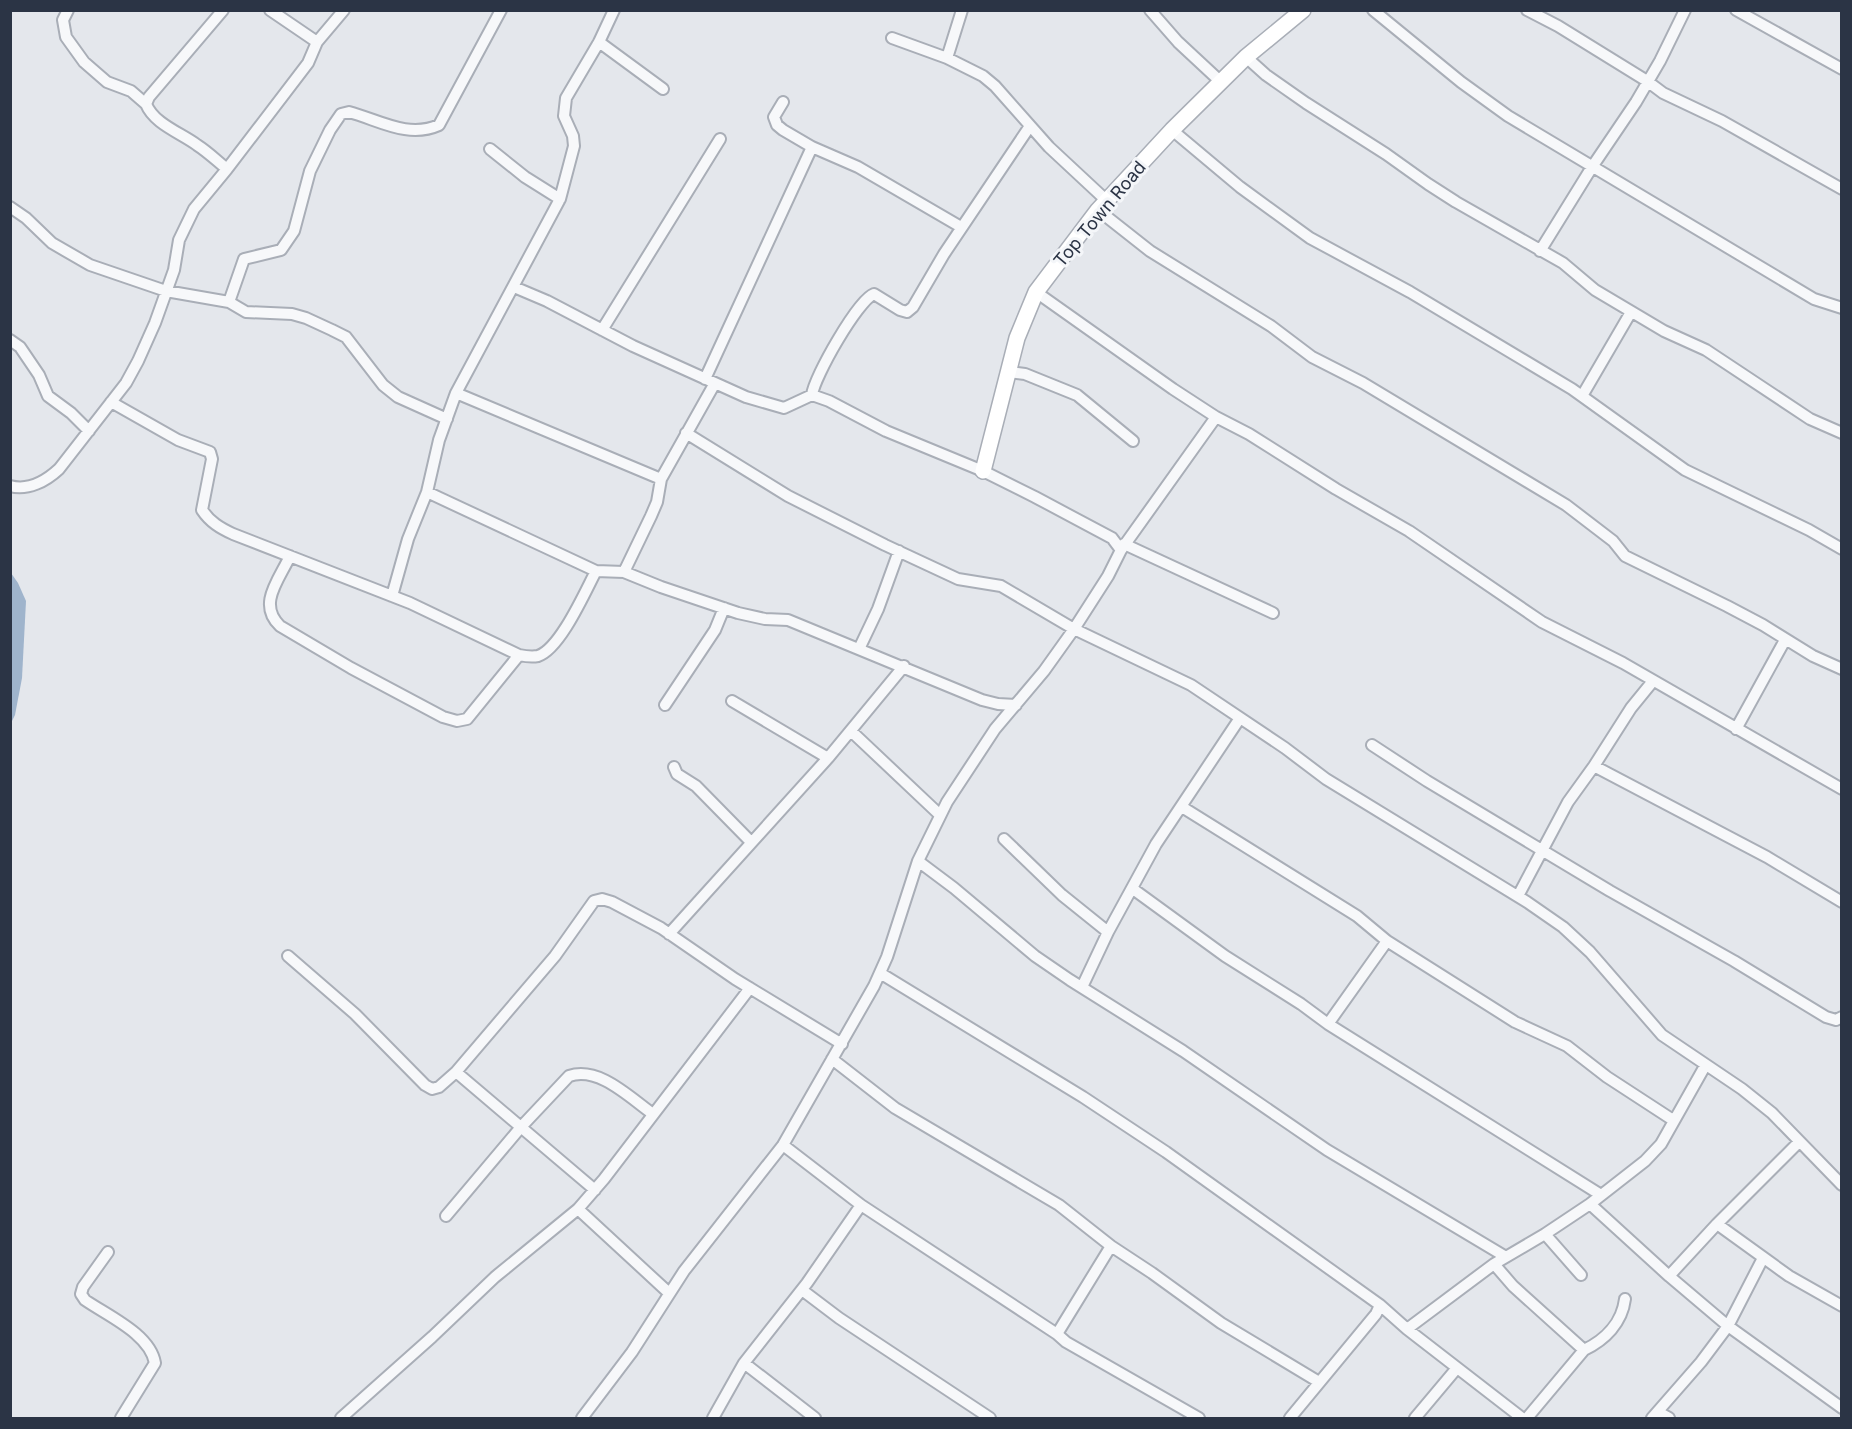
<svg xmlns="http://www.w3.org/2000/svg" width="1852" height="1429" viewBox="0 0 1852 1429" font-family="Inter,sans-serif">
  <style>
    .water { fill: #9fb4cc }
    .lines { fill: none; stroke-linecap: round; stroke-linejoin: round }
    .street-casing { stroke: #a9aeb7; stroke-width: 14 }
    .secondary-casing { stroke: #a9aeb7; stroke-width: 18 }
    .street { stroke: #f7f8fa; stroke-width: 10 }
    .secondary { stroke: #fff; stroke-width: 15 }
    .labels { text-anchor: middle; stroke-width: 6; stroke-linejoin: round; paint-order: stroke }
    .street-label { font-size: 18px; fill: #2b3445; stroke: #f4f6f9 }
  </style>
  <rect width="100%" height="100%" fill="#e4e7ec"/>
  <path class="water" d="M11,573L18,583L26,601L22,678L15,715L11,723Z"/>
  <g class="lines">
    <defs>
      <path id="street" d="M68,10L63,20L66,37L84,62L107,82L131,91L146,104
        M223,10L149,97L146,104C154,124 181,133 197,145C208,152 217,161 227,169
        M270,10L317,42
        M1150,10L1178,42L1221,82
        M1373,10L1461,82L1508,116L1814,299L1842,308
        M1527,10L1558,26L1647,81L1663,93L1722,121L1842,189
        M1736,10L1842,69
        M892,38L947,58L983,76L995,86L1049,147L1107,201
        M599,42L663,89
        M1246,57L1266,75L1306,103L1386,154L1428,184L1456,202L1563,263L1595,290L1664,331L1706,350L1810,419L1842,433
        M947,58L962,10
        M783,102L774,117L777,125L783,130L812,147L858,167L961,227
        M1172,130L1240,187L1310,238L1410,292L1572,389L1685,470L1809,530L1842,549
        M490,149L525,177L560,199
        M10,207L26,218L52,243L90,265L166,291L229,302L246,312L292,314L306,318L332,330L346,337L383,385L398,397L447,419
        M1098,210L1150,251L1271,326L1312,357L1363,383L1566,505L1613,541L1625,556L1727,606L1763,625L1813,656L1842,669
        M1540,251L1592,167L1636,102L1660,61L1685,10
        M514,287L547,301L633,346L746,397L784,408L812,395L829,401L886,431L983,471L1035,497L1112,538L1121,550L1108,576L1074,629L1044,671L995,729L947,802L918,861L887,957L874,986L783,1145L684,1271L632,1352L582,1418
        M1036,292L1173,389L1216,417L1249,434L1336,489L1409,531L1542,622L1623,663L1842,789
        M229,302L244,259L281,250L294,231L310,171L330,130L341,114L349,112C379,120 408,139 439,125L501,10
        M602,330L720,139
        M10,340L20,347L39,375L48,396L71,413L89,431
        M1009,372L1025,374L1077,395L1133,441
        M705,379L812,147
        M456,393L661,479
        M812,395C814,377 858,300 874,294L900,310L907,312L913,307L944,254L1030,126
        M1582,396L1631,312
        M111,402L178,440L210,452L212,459L202,510C210,522 220,528 233,534L410,603L519,655C524,656 532,657 538,656C560,649 585,592 596,571
        M686,433L788,496L885,545L958,579L1001,586L1074,629L1191,685L1285,748L1326,779L1527,902L1563,927L1590,952L1662,1035L1742,1089L1772,1113L1842,1185
        M10,486C28,491 46,481 59,469L126,383L138,361L155,323L174,270L179,240L194,209L227,169L308,63L317,42L344,10
        M427,492L596,571L624,572L661,587L738,613L765,619L788,620L982,700L998,704L1016,705
        M1124,544L1273,613
        M1121,550L1216,417
        M290,556C279,580 257,604 280,626L351,668L443,717L457,721L467,719L519,655
        M624,572L651,516L657,502L661,479L715,383
        M392,596L408,539L427,492L439,440L456,393L560,199L574,146L573,136L564,116L566,98L599,42L614,10
        M859,649L878,609L899,551
        M732,701L828,758
        M665,705L715,630L724,608
        M1736,729L1785,640
        M851,731L940,815
        M1372,745L1427,781L1610,891L1734,961L1826,1017L1836,1020L1842,1017
        M1594,766L1767,857L1842,902
        M674,767L677,774L696,786L751,842
        M1182,807L1357,916L1387,941L1515,1022L1567,1046L1607,1077L1673,1120
        M1004,839L1062,895L1108,932
        M918,861L954,888L1035,956L1070,980L1183,1051L1327,1150L1506,1257
        M1133,889L1225,956L1301,1004L1328,1024L1601,1195
        M1518,896L1568,802L1594,766L1631,708L1653,681
        M669,934L828,758L904,666
        M288,956L355,1014L425,1085L432,1089L439,1087L456,1072L555,956L594,901L602,899L612,902L661,928L735,979L842,1044
        M880,973L1083,1097L1166,1152L1380,1305
        M1082,987L1108,932L1156,844L1240,718
        M1328,1024L1387,941
        M832,1059L895,1108L1059,1205L1111,1246L1152,1273L1221,1323L1319,1382
        M456,1072L595,1190
        M783,1145L861,1205L1057,1334L1066,1342L1199,1418
        M1590,1204L1669,1276L1728,1326L1842,1408
        M578,1209L669,1293
        M446,1216L521,1127L569,1076C599,1066 629,1097 653,1114
        M1717,1224L1789,1276L1842,1306
        M1545,1234L1581,1275
        M108,1252L83,1287L81,1294L85,1300C108,1316 150,1334 155,1363L121,1418
        M1494,1264L1513,1286L1584,1350
        M1669,1276L1717,1224L1798,1143
        M802,1290L839,1318L990,1418
        M1407,1329L1494,1264L1545,1234L1590,1204L1645,1161L1661,1144L1705,1066
        M1057,1334L1111,1246
        M744,1363L815,1418
        M1658,1412L1669,1418
        M341,1418L432,1337L495,1277L578,1209L604,1179L750,988
        M713,1418L744,1363L807,1283L861,1205
        M1290,1418L1376,1314L1380,1305L1407,1329L1522,1418
        M1415,1418L1457,1368
        M1527,1418L1584,1350C1605,1340 1622,1323 1625,1299
        M1652,1418L1701,1362L1728,1326L1763,1258"/>
      <path id="secondary" d="M983,471L1017,338L1036,292L1098,210L1172,130L1246,57L1303,10"/>
    </defs>
    <use href="#street" class="street-casing"/>
    <use href="#secondary" class="secondary-casing"/>
    <use href="#street" class="street"/>
    <use href="#secondary" class="secondary"/>
  </g>
  <g class="labels">
    <g class="street-label">
      <text transform="translate(1100 214) rotate(-50)" y="6">Top Town Road</text>
    </g>
  </g>
  <rect width="1852" height="1429" fill="none" stroke="#2b3445" stroke-width="24"/>
</svg>
